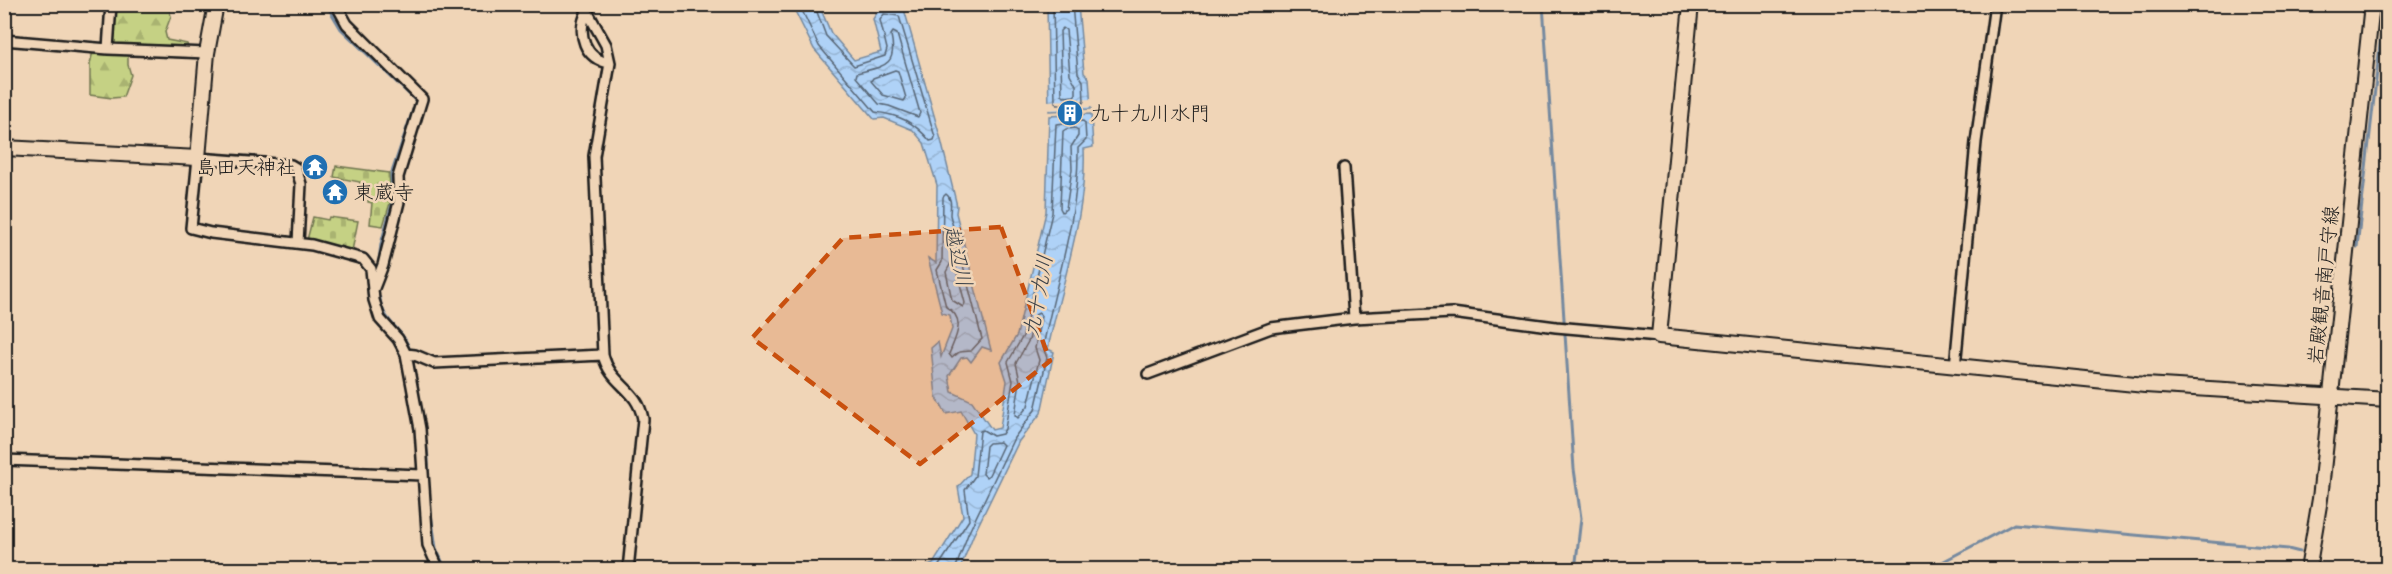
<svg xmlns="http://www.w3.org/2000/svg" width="2392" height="574" viewBox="0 0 2392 574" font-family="Kalam,'Klee One',sans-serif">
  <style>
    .forest { fill: url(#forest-firs); stroke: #707650; stroke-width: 1.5 }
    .cemetery { fill: url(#cemetery-stones); stroke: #707650; stroke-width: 1.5 }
    .water { fill: url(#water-waves); stroke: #74899f; stroke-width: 1.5 }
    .pier { fill: #f0d5b7 }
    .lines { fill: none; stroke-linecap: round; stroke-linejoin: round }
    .shore { stroke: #576574; stroke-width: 1.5 }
    .stream { stroke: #74899f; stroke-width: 3 }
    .street-casing { stroke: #1c1c1c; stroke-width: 14 }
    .secondary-casing { stroke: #1c1c1c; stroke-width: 18 }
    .street { stroke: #f0d5b7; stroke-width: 9 }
    .secondary { stroke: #f0d5b7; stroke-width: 14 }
    .marked { fill: #c9500e; fill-opacity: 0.2; stroke: #c9500e; stroke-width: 4.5; stroke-dasharray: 12 8; stroke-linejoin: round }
    .labels { text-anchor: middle; stroke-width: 5; stroke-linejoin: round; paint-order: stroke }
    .poi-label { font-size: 20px; fill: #1c1c1c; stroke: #f0d5b7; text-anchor: start }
    .street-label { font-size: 20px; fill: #1c1c1c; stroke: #f0d5b7 }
    .water-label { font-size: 21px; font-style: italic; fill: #394048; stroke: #f0d5b7 }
  </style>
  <defs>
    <pattern id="forest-firs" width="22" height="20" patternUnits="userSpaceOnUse" patternTransform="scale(1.5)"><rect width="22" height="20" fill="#c5d184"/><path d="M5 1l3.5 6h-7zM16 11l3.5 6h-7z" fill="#a9b371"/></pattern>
    <pattern id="cemetery-stones" width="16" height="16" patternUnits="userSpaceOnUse" patternTransform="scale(1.5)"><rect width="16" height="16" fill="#c5d184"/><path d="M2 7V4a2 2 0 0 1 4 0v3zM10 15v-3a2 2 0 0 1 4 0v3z" fill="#a9b371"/></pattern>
    <pattern id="water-waves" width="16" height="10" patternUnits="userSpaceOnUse" patternTransform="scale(1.5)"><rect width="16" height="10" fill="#afd2f7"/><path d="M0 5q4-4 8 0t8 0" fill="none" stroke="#96b4d3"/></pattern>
  </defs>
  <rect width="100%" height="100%" fill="#f0d5b7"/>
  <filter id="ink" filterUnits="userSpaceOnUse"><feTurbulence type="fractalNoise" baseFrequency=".0167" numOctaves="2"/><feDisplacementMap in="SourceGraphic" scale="12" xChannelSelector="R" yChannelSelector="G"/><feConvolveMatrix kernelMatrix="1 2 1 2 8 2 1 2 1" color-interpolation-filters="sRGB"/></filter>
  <g filter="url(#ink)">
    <path class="forest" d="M130,5H168L171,16L165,32L167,40L187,44L189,50L163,53L157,46L128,53V65L131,75L123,97L112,98L90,95V64L93,51H102L118,7Z"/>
    <path class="cemetery" d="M336,166L389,173L391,200L383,226L370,224L372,203L368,202L369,190L359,189L360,182L334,177Z
      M313,217L328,220L329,217L358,221L352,251L307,240Z"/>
    <path class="water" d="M792,5H819L831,33L854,60L881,52L873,19L880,8L904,9L941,140L957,206L956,213L991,350L982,347L971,362L967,357L961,358L949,376L952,392L972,401L992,430L1000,428L1007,381L1001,362L1017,335L1046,212L1049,116L1091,114L1093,147L1084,149C1087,216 1061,284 1048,349L1054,352L1041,413L1019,441L973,536L960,569H921L933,564L963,516L958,487L970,474L974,434L961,411L946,414L936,396L931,348L938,342L941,357L952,329L950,315L942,313L928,258L936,263L937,185L924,143L913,130L884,118L874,119L814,49Z
      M1047,5H1078L1084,73L1089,78L1091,109L1049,111Z"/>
    <path class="pier" d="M1092,99V107L1047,110V101Z"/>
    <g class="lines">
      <path class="shore" d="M799,4L819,46L875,112C900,115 914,122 930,141L934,140L935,137L899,16L884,14L880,20L887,49L885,56L854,66L826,36L814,4
        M1053,4L1055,102L1057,105L1082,104L1084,101L1083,81L1078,73L1072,4
        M1063,28L1066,30L1070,74L1076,85V94L1074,96L1064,97L1062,94L1060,31Z
        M893,32L897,34L920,113L918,117L889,106L879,104L856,77L857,73C883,66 898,67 891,35Z
        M895,70L898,71L906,98L904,101L883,95L871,81L873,78Z
        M1075,128L1078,130V136L1071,147L1072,169L1066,209L1062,212L1060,208L1063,131L1066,129Z
        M946,194C953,199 950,208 950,215L982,339L971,351L959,352L952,358L949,354C956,337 967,318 946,307L937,270L942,262L943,197Z
        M951,263L955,265L965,303L963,307L952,300L946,272Z
        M1039,313L1041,316L1035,348L1039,360L1028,406L1018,418L1015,415L1020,381L1016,363L1029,340L1035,315Z
        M989,443L1000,442L1003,445L989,475L986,477L983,474L986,446Z
        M936,570L969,520L965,490L975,476L980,431L983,430L993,436L1002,434L1005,429L1013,381L1008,362L1023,336L1052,213L1056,124L1083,121L1085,123L1086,140L1078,148C1079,216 1056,281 1043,347L1047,358L1035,410L1014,438L968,534L955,570"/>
      <path class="stream" d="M326,4L341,29L416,101L391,175L393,200L381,244L379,260
        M1543,4L1574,469L1581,518L1575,570
        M2357,247L2381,36H2388
        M380,298C382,323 406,330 410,352
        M411,358L422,413
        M425,435L428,458L429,500
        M430,507L436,548L446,570
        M1927,570L2014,524L2288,549L2300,552"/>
      <defs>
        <path id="street" d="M336,4L347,24L422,99L398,177L399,202L383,265L374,288
          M583,4L606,45L610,63L594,156L603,355C611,386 637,387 643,419L628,570
          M587,12C576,33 585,60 610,63
          M4,40L108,49L207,53
          M108,49L111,4
          M1344,168L1354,318
          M298,243L301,184L296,168L291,165L198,158L191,228L211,233L312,245L363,259L371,269L374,300L380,319L398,339L406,354L420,429L428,545L439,570
          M406,354L415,355L434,363L603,355
          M1955,367L1976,142L1995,4
          M1148,374L1271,328L1354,318L1452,313L1556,327L1659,336
          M4,460L423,475"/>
        <path id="secondary" d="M1691,4L1659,336L2145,385L2388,400
          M4,148L198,158L207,53L216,4
          M2308,570L2320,499L2372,4"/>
      </defs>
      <use href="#street" class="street-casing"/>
      <use href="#secondary" class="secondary-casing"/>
      <use href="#street" class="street"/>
      <use href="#secondary" class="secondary"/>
    </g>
  </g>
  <path class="marked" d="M1001,227L1050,361L920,464L752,338L843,238Z"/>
  <defs>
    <symbol id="building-disc" viewBox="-11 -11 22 22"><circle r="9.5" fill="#1f6fb2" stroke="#f0d5b7"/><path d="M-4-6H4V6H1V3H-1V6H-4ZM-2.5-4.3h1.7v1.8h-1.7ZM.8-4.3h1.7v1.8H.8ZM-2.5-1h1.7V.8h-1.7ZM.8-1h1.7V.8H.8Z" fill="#fff"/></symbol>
    <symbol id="temple-disc" viewBox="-11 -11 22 22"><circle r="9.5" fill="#1f6fb2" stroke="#f0d5b7"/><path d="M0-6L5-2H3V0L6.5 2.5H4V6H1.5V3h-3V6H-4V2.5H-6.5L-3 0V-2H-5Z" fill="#fff"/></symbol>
  </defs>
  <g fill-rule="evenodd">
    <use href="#building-disc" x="1055" y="98" width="30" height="30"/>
    <use href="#temple-disc" x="300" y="152" width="30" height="30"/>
    <use href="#temple-disc" x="320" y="177" width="30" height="30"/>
  </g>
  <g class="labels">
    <g class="poi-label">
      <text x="1090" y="120">九十九川水門</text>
      <text x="296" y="174" text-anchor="end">島田天神社</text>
      <text x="354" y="199">東蔵寺</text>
    </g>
    <g class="street-label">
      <text transform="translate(2323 285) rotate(-84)" y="7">岩殿観音南戸守線</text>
    </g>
    <g class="water-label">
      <text transform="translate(958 256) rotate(77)" y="7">越辺川</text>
      <text transform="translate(1038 296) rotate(-80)" y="7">九十九川</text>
    </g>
  </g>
  <rect width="2392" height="574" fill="none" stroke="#f0d5b7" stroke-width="24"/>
  <rect x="12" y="12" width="2368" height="550" fill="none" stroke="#1c1c1c" stroke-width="2" filter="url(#ink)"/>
</svg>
